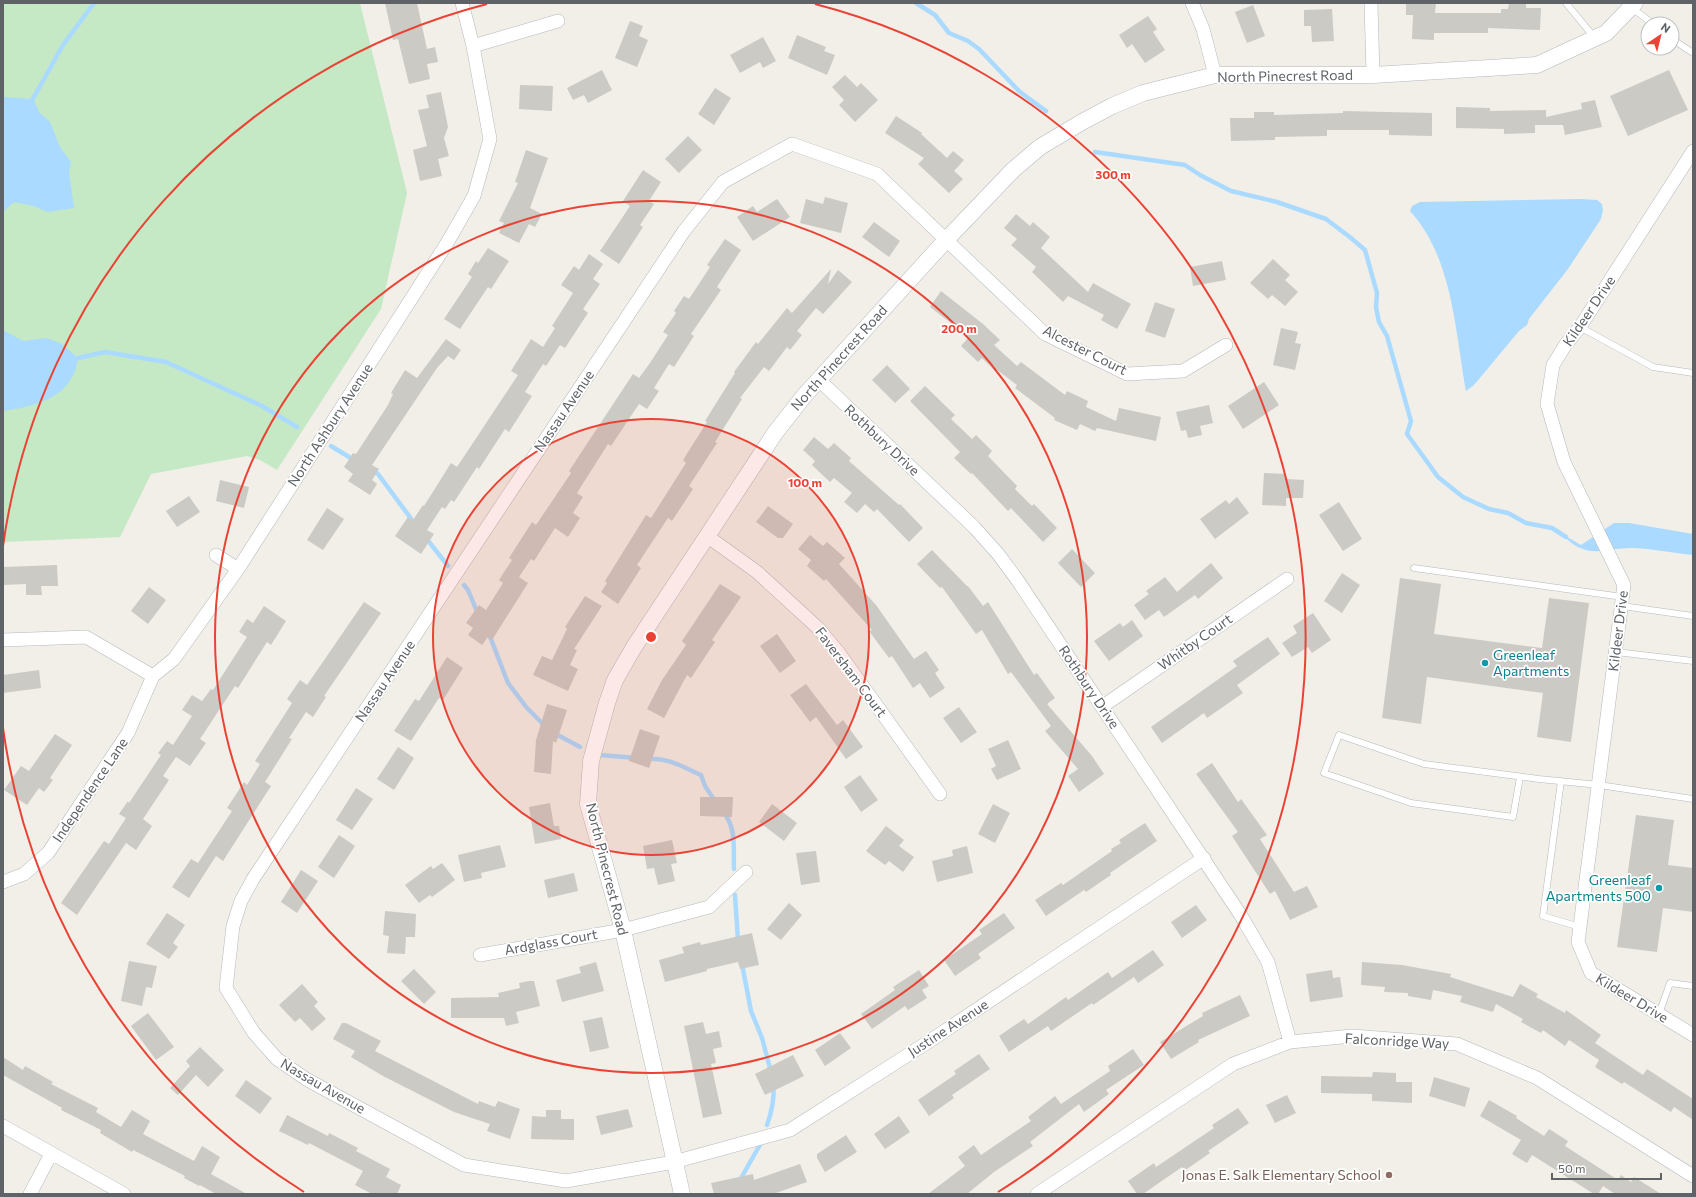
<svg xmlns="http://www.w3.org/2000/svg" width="1696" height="1197" viewBox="0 0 1696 1197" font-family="Commissioner,sans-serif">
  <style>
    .green { fill: #c5e8c5 }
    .water { fill: #aadaff }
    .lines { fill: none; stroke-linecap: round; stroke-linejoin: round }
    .stream { stroke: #aadaff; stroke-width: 4.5 }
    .building { fill: #cccac5 }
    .service-casing { stroke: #b5b8bc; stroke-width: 7 }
    .minor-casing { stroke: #b5b8bc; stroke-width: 14 }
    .tertiary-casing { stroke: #b5b8bc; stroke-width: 17 }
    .service { stroke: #fff; stroke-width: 6 }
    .minor { stroke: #fff; stroke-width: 13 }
    .tertiary { stroke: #fff; stroke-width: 16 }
    .ring { fill: none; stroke: #ea4335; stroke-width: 2 }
    .culture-dot { fill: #0f9aa8; stroke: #fff; stroke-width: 1.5 }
    .education-dot { fill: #8d6e63; stroke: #fff; stroke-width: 1.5 }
    .labels { text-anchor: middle; stroke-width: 3.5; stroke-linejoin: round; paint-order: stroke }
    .street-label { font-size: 14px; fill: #5f6368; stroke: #fff }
    .culture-label { font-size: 14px; fill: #0d838f; stroke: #fff; text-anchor: start }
    .education-label { font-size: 14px; fill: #785e54; stroke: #fff; text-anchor: end }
    .centre { fill: #ea4335; stroke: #fff; stroke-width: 2 }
    .ring-label { font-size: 12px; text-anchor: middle; font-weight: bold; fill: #ea4335; stroke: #fff; stroke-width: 3.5; stroke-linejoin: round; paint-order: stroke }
  </style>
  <rect width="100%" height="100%" fill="#f1efe8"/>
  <path class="green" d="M3,3H360L407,193L381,309L277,470L260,460L247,456L151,474L120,537L3,542Z"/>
  <path class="water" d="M3,97L33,99L40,113L50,122L60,147L71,162L69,172L74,208L48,212L33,206L14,202L3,212Z
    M1581,199L1597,200L1602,204L1603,210L1601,219L1568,269L1529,319L1527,325L1519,331L1474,385L1466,391C1455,331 1453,258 1410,211L1412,206L1420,202Z
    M3,330L23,341L47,338L62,344L78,358C73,398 36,406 3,411Z
    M1614,523H1629L1693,534V555C1674,553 1654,549 1634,548C1605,547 1587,562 1562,534L1581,545Z"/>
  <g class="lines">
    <path class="stream" d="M916,3L935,15L949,33L968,41L979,49L1020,92L1046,111
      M30,104L63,45L94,3
      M1095,152L1185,165L1200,175L1231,191L1277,202L1326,219L1351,238L1365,250L1377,293L1376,307L1379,322L1387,336L1411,421L1407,434L1438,477L1463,497L1489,509L1508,513L1526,523L1552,528L1566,537
      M78,358L105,352L166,362L262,406L297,427
      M331,446L354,460
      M373,471L378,474L415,524
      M426,538L448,566
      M464,585L468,590L478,614
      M489,634L508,683L527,708L545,726
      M554,733L580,747
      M600,755L636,758
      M647,759C667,757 683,767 701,775L705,786L715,801
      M724,813C737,829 733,850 734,869
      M735,895L738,941
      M742,964L751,1011L762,1038L771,1072
      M767,1125C771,1114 775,1097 773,1086
      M740,1180L761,1143"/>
  </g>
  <path class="building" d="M385,3H417L427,49L435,47L438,62L427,64L430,79L409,84L398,39L393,40Z
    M1406,3H1436L1435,13H1501V9H1508L1509,3H1526V8H1541L1540,30L1488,28V33H1434V40L1412,39L1413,15H1406Z
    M1253,5L1265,36L1247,43L1235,12Z
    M1332,9L1334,41L1312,42L1311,26H1304V10Z
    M1148,16L1157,29L1153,32L1165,50L1145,63L1132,44L1127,48L1119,35Z
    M630,21L643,26L639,36L648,40L637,67L615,58Z
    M797,35L826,47L824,51L835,55L827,75L788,58Z
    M763,37L776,61L763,68L760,62L740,73L730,55Z
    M602,70L612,90L588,103L584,95L573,100L567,88Z
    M1669,70L1688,110L1628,136L1610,96Z
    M845,75L857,87L861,83L878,100L855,122L839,105L844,100L832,87Z
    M520,85L553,86L552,111L519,109Z
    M715,88L731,98L714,125L698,114Z
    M441,92L448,127L444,138L449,156L438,159L442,176L420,181L413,150L427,146L418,110L429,108L426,95Z
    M1595,100L1602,127L1565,135L1563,125H1535V133L1504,134V129L1456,128V107L1490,108V111L1546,110V117L1582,109L1581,103Z
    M1343,111L1432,113V136L1389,135V130H1327V136L1275,137V140L1231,141L1230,118H1254V112H1274V115L1343,113Z
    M896,116L922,133L921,134L947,158L953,151L964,160L954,171L963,179L949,193L918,164L924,158L885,133Z
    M688,136L702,150L679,173L665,159Z
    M526,150L548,158L530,208L542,214L535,227L529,224L519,243L499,233L504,223L499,221L518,183L515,182Z
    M643,170L661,182L649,201L654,204L640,225L643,227L619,264L600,251L630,206L623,201Z
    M825,197L848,203L841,233L800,223L806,199L823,204Z
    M777,199L790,217L753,241L737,217L753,206L757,212Z
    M1016,214L1030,226L1033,222L1050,237L1041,248L1088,292L1093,283L1131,304L1117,329L1101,320L1104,315L1068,296L1063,302L1032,272L1036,267L1011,245L1017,239L1004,228Z
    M874,222L900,241L889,257L862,237Z
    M725,239L741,250L717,287L721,290L691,334L694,336L674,367L669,364L654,388L659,391L647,409L639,404L611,446L608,444L577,493L583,497L573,513L580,518L568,537L555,528L534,561L531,559L519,577L528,583L492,640L488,637L482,645L468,635L473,628L466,623L479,605L486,610L503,583L499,580L512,560L509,558L532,522L536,525L571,473L569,471L633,374L639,378L650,363L668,335L663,332L676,313L674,311L684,296L689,299L710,267L707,265Z
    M488,248L509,261L491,289L488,287L460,329L444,319L472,277L468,274L476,261L478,263Z
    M589,254L603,264L593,279L600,284L583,309L588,313L565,348L560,345L546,366L543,364L525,392L532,396L509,432L505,429L479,469L477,467L454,502L451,500L445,509L442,507L427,530L434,534L421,554L395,536L408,517L413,520L423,505L424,506L451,463L457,467L518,375L511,371L531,339L543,347L555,328L552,326L573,293L561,285L574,266L579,270Z
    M1273,259L1290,275L1285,280L1298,292L1285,306L1272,295L1268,299L1250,283Z
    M1222,261L1226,280L1193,286L1190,267Z
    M831,269L828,284L838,270L852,282L823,314L816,308L797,331L802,335L790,350L787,347L769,371L764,367L740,398L742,399L715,442L717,443L689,486L693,489L672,521L668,518L637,565L641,568L618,604L601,592L607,583L605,581L646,515L651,518L686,463L683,460L707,422L705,421L735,373L734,372L756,342L758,344L787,308L792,313Z
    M941,291L983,324L1000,340L994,345L1017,366L1021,362L1065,395L1067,391L1088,401L1086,407L1116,421L1119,408L1161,417L1156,441L1097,428L1095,431L1080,424L1077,430L1054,420L1055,418L1015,388L1017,385L996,369L995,371L982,358L978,362L961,346L969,337L930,307Z
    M1155,302L1175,309L1165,338L1145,331Z
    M1281,328L1298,332L1295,343L1301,344L1295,370L1273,365Z
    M446,339L461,350L454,360L448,356L437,368L372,465L379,469L372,480L377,484L370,495L348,481L353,474L344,467L353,453L356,454L388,405L393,394L391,393L405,370L417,378Z
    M887,365L910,389L895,403L872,380Z
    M1264,382L1279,405L1243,429L1228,406Z
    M925,386L955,415L951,419L972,439L976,435L992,451L988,456L1017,486L1015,489L1032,506L1034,504L1057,528L1043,542L1011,508L1008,511L972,473L971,474L954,458L960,452L910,401Z
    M1209,405L1213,423L1200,426L1202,435L1188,438L1186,430L1181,431L1176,412Z
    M814,437L828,449L834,443L851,458L849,461L899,505L900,504L923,528L909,542L877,509L874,512L865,504L857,513L844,502L852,493L834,478L830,482L812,465L815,461L803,450Z
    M1264,473L1286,474V479L1304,480L1303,498H1286V506L1262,505Z
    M220,480L249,487L244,508L216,501Z
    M189,496L200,512L177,527L166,511Z
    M1237,497L1249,513L1215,539L1200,519L1226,500L1229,504Z
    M1339,502L1362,539L1343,551L1319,515Z
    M768,506L793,524L783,538H778L756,522Z
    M327,508L344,519L323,550L307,540Z
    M810,535L823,546L827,542L845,558L839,564L876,605L914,659L926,651L939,670L935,673L945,688L930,698L920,683L913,688L892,656L889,658L869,631L872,630L826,579L824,581L807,566L811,560L798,549Z
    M1072,549L1095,573L1081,587L1058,563Z
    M932,550L967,586H968L983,606L988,602L1034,675L1037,673L1055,698L1047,704L1092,756L1104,774L1079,792L1068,776L1078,769L1045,731L1051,726L1011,672L1008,674L982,630L976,634L942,587L940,588L917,564Z
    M1211,563L1223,578L1198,599L1195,595L1164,617L1159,610L1145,620L1134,605L1149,594L1146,591L1165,577L1177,592Z
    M57,565L58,586H41L42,595H26V584L3,585V567Z
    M1342,573L1360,585L1342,613L1324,601Z
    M1400,578L1441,584L1434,634L1542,648L1549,598L1589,603L1571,742L1537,737L1543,693L1427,677L1421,724L1382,718Z
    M720,584L741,597L712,640L715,642L691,678L687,675L664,718L647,709L662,680L686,645L682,641Z
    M149,587L166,600L148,624L131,611Z
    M585,596L602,606L574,649L577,650L570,665L578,669L568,691L533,675L542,656L552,660L567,629L565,627Z
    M364,602L381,613L324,696L326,697L313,717L306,712L289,738L292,739L265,782L271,786L223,861L216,856L189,898L172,887L191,859L198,863L232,811L227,808L244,782L247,785L260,764L255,761L292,703L287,699L300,680L307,685Z
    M264,606L286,621L271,645L267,642L238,688L235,686L200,739L206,743L190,766L176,757L163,776L169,780L143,819L152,826L136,850L126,843L77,915L61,903L104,841L109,844L126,818L119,814L128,801L129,803L161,755L158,753L167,741L173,745L192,716L182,710L192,695L202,701L211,689L213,690L247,637L239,632L247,619L253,623Z
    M1313,613L1331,640L1312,653L1308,647L1292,657L1282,643L1297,633L1293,626Z
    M1132,620L1143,636L1109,661L1094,641L1120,623L1123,627Z
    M777,634L796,661L780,673L760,646Z
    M1268,637L1280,654L1237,685L1243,693L1207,718L1204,713L1162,743L1151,727L1237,666L1233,661Z
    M447,657L463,668L443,700L439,698L411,741L394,731L415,699L419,701Z
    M39,670L41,688L3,693V675Z
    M806,684L837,725L843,720L863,747L846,759L816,717L810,722L790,695Z
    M547,704L567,710L556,743L553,741L551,774L534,772L536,740Z
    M959,707L977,732L961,743L943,718Z
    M640,729L660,736L649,768L629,761Z
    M55,734L72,745L50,778L53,780L44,792L39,788L27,805L4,790L21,766L29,771Z
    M1008,740L1021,769L997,780L991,769L996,766L988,749Z
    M398,747L414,758L394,790L377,779Z
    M1212,763L1238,802L1241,799L1267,835L1260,839L1294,892L1307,886L1318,907L1290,920L1275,891L1270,894L1232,836L1238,832L1196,774Z
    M860,775L878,800L861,812L844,787Z
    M356,788L373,799L352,830L336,820Z
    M700,797H733L732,817L700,816Z
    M550,803L554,826H559L561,839L535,844L529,807Z
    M772,804L797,823L784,841L759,822Z
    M993,804L1010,813L995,843L978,834Z
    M1636,815L1674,820L1668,865L1693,868V912L1663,908L1657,952L1617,947Z
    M1145,823L1157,841L1110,873L1111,875L1086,892L1084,890L1046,916L1035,900L1061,883L1063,885L1112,851L1111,849L1121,843L1119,840Z
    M886,826L904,840L899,846L914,857L903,872L889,861L885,865L866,851Z
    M339,835L355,846L334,878L318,867Z
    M672,840L677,863L671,864L675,881L658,885L654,868L647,869L643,846Z
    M500,845L506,867L481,873L482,878L464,882L458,855Z
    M967,846L973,873L937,882L932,861L953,856L952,850Z
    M816,851L820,882L801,885L796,853Z
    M442,863L455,880L432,897L430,895L419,903L405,885L431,866L433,869Z
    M301,870L318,881L297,913L281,902Z
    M574,873L578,891L548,898L544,880Z
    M789,903L802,915L781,940L767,929Z
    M1196,905L1207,920L1182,938L1171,922Z
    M385,911L416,914L415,937H406L405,954L387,953L389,936L383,935Z
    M167,913L185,925L173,943L178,947L169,959L146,944Z
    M1004,913L1015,928L978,954L981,958L955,976L944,960L982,934L979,930Z
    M752,933L759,965L740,969L738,962L707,969V971L665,982L659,960L684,953L682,947L700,942L701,945Z
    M1153,950L1164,965L1138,983L1134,977L1093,1005L1092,1003L1051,1031L1048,1026L1009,1052L999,1036L1024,1019L1028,1024L1066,997L1068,1000L1108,972L1112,978Z
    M129,961L157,966L152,988L146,987L142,1006L121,1001Z
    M596,962L604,991L562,1002L556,980L581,973L579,967Z
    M1362,962L1402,965L1451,974L1450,977L1513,997L1520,984L1538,994L1536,997L1565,1013L1566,1010L1601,1035L1595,1043L1643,1075L1647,1069L1693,1099V1120L1674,1107L1671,1112L1624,1082L1622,1084L1595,1067L1599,1060L1569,1040L1565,1046L1543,1030L1541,1033L1521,1022L1523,1019L1496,1004L1493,1012L1460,1002L1462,996L1433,990L1431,1000L1408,996V993L1384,992L1385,987L1361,985Z
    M414,969L436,992L424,1004L401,981Z
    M919,970L929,986L922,990L927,998L908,1010L905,1006L872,1029L861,1014L895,990L893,987Z
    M1332,970L1333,978L1340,977L1343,997L1310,1002L1306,974Z
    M529,981H534L540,1006L516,1012L519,1023L506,1026L504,1018H451V998L499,997L498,993L520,988L519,983Z
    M302,984L318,1002L314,1006L326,1019L312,1031L300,1018L295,1022L279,1005Z
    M1240,995L1250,1016L1198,1040L1199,1042L1171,1059L1160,1042L1203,1016L1202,1013Z
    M148,1013L174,1047L156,1060L131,1026Z
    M602,1017L609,1048L590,1052L583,1021Z
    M703,1022L706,1034L719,1031L722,1047L713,1049L716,1063L711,1064L722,1114L703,1118L684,1026Z
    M342,1023H346L381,1041L375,1051L478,1104L479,1101L495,1107L498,1101L520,1109L510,1139L487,1131L490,1124L454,1112L383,1076L351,1057L355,1051L333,1039Z
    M840,1033L851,1048L825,1066L815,1050Z
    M200,1047L224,1070L208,1087L196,1075L178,1095L170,1088L190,1066L186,1061Z
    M1133,1049L1144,1065L1106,1090L1109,1094L1084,1112L1079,1104L1030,1142L1033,1146L994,1172L967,1194H928L965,1166L958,1157L974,1145L981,1155L1031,1121L1028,1117L1055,1096L1061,1104L1110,1071L1108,1066Z
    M979,1054L990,1069L952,1095L954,1098L929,1116L918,1100L956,1074L954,1071Z
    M793,1055L804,1076L765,1095L755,1074Z
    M3,1057L23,1070L25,1066L53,1082L51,1084L98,1108L96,1112L121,1127L132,1110L150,1121L143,1134L194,1161L202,1146L220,1157L211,1174L247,1194H216L200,1185L199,1186L184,1178L185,1176L133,1150L132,1152L100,1133L101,1130L61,1110L62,1108L3,1075Z
    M1373,1072L1396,1073V1082H1412V1103L1372,1101V1094L1321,1093V1076L1372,1077Z
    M1434,1077L1470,1088L1465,1107L1429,1096Z
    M246,1080L272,1098L260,1114L235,1096Z
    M1287,1095L1296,1113L1275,1123L1266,1105Z
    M1489,1100L1517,1116L1516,1118L1544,1136L1549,1129L1568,1141L1565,1146L1618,1180L1621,1175L1631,1182L1634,1177L1661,1194H1615L1603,1186L1598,1194H1594L1532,1155L1527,1163L1512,1154L1521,1140L1480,1116Z
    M1238,1108L1249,1123L1208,1151L1210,1153L1184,1171L1182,1167L1143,1194H1137L1128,1181L1154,1163L1156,1167L1214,1128L1212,1125Z
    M628,1109L633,1127L601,1135L596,1116Z
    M546,1110H561V1119H574V1140L531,1139L532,1116L546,1117Z
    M287,1115L328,1136L329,1133L358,1148L356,1151L390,1169L386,1177L401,1185L397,1194H372L355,1185L363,1171L309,1143L308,1145L279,1131Z
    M899,1116L910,1132L885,1149L874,1134Z
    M846,1135L857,1152L825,1172L817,1158V1154Z
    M800,1164L807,1182L773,1194H714L711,1183L753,1174L754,1180Z"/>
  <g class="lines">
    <defs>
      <path id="service" d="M1566,3L1594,37
        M1632,8L1653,24
        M1672,39L1693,53
        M1580,327L1653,367L1693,373
        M1414,568L1623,597
        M1622,606L1693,616
        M1616,652L1693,661
        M1520,777L1513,817L1411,803L1324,773L1339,735L1424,764L1539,779L1599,785L1693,799
        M1561,781L1543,916L1580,927
        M1659,1014L1670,983L1693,986"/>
      <path id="minor" d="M1192,3L1203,29L1215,75
        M1371,3L1373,75
        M473,46L558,21
        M1693,151L1580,327L1566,344L1553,365L1547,404L1564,462L1624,585L1578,942L1591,973L1693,1035
        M818,379L974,527L999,555L1018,581L1240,914L1268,962L1290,1042
        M707,536L757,572L818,628L839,653L940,794
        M216,555L238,569
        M3,640L86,637L153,676L174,659L238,569L447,243L474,196L490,139L473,46L462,3
        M1103,706L1287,579
        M1204,858L925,1044L790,1130L674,1162L566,1181L464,1165L306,1079L277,1059L254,1033L226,988L233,926L241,901L253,879L684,231L723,182L792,144L877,174L1045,334L1127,374L1183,371L1226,345
        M3,882L24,874L48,853L128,733L153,676
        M480,955L623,930L709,907L746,872
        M3,1126L124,1194
        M30,1194L51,1154
        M1037,1194L1233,1064L1290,1042L1352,1036L1457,1044L1537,1078L1693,1176"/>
      <path id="tertiary" d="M682,1194L623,930L588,804L591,761L607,703L615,680L634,647L775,433L804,396L946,240L1013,170L1040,147L1082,122L1112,106L1143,93L1215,75H1373L1537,65L1606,33L1635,3"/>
    </defs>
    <use href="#service" class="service-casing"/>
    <use href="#minor" class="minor-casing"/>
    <use href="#tertiary" class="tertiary-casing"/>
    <use href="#service" class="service"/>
    <use href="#minor" class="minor"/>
    <use href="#tertiary" class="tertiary"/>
  </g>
  <circle cx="651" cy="637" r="218" fill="#ea4335" fill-opacity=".12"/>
  <g class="ring">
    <circle cx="651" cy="637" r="218"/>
    <circle cx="651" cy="637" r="436"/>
    <path d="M304 1192A654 654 0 0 1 3 728M3 546A654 654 0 0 1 487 4M815 4A654 654 0 0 1 998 1192"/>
  </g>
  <g class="culture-dot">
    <circle cx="1485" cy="663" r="4"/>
    <circle cx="1659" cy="888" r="4"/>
  </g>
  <circle class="education-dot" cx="1389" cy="1175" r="4"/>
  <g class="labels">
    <g class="street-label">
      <text transform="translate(1285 76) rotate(-1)" y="5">North Pinecrest Road</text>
      <text transform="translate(1589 311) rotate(-56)" y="5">Kildeer Drive</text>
      <text transform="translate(1085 350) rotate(27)" y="5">Alcester Court</text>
      <text transform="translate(839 358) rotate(-48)" y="5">North Pinecrest Road</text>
      <text transform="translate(564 411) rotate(-56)" y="5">Nassau Avenue</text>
      <text transform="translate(330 425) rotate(-57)" y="5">North Ashbury Avenue</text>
      <text transform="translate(882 440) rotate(43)" y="5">Rothbury Drive</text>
      <text transform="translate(1618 631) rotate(-83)" y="5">Kildeer Drive</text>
      <text transform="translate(1195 642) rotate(-35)" y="5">Whitby Court</text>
      <text transform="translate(851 672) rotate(53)" y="5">Faversham Court</text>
      <text transform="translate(385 681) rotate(-56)" y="5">Nassau Avenue</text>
      <text transform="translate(1089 687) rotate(56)" y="5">Rothbury Drive</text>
      <text transform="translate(90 790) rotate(-56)" y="5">Independence Lane</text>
      <text transform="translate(607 869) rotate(76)" y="5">North Pinecrest Road</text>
      <text transform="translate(551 942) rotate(-10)" y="5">Ardglass Court</text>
      <text transform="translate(1632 998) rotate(31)" y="5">Kildeer Drive</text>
      <text transform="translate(948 1028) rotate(-33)" y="5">Justine Avenue</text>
      <text transform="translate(1397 1041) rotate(3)" y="5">Falconridge Way</text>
      <text transform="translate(323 1086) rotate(30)" y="5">Nassau Avenue</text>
    </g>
    <g class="culture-label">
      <text x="1493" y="660">Greenleaf<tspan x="1493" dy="16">Apartments</tspan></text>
      <text x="1651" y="885" text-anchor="end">Greenleaf<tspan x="1651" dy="16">Apartments 500</tspan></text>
    </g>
    <g class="education-label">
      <text x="1381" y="1180">Jonas E. Salk Elementary School</text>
    </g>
  </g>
  <circle cx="651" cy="637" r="6" class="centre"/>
  <g class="ring-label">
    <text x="1113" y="179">300 m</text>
    <text x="959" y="333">200 m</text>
    <text x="805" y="487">100 m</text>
  </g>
  <rect width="1696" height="1197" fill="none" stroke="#5f6368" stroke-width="8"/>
  <g transform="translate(1660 36) rotate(35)"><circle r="19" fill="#ffffff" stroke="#bfc1c3"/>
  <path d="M0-3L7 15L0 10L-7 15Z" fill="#ea4335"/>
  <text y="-6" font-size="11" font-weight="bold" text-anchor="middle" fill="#5f6368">N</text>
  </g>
  <path d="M1552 1173v6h109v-6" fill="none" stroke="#5f6368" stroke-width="2"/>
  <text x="1558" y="1173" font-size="12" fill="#5f6368" stroke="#ffffff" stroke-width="3" paint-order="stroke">50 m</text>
</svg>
